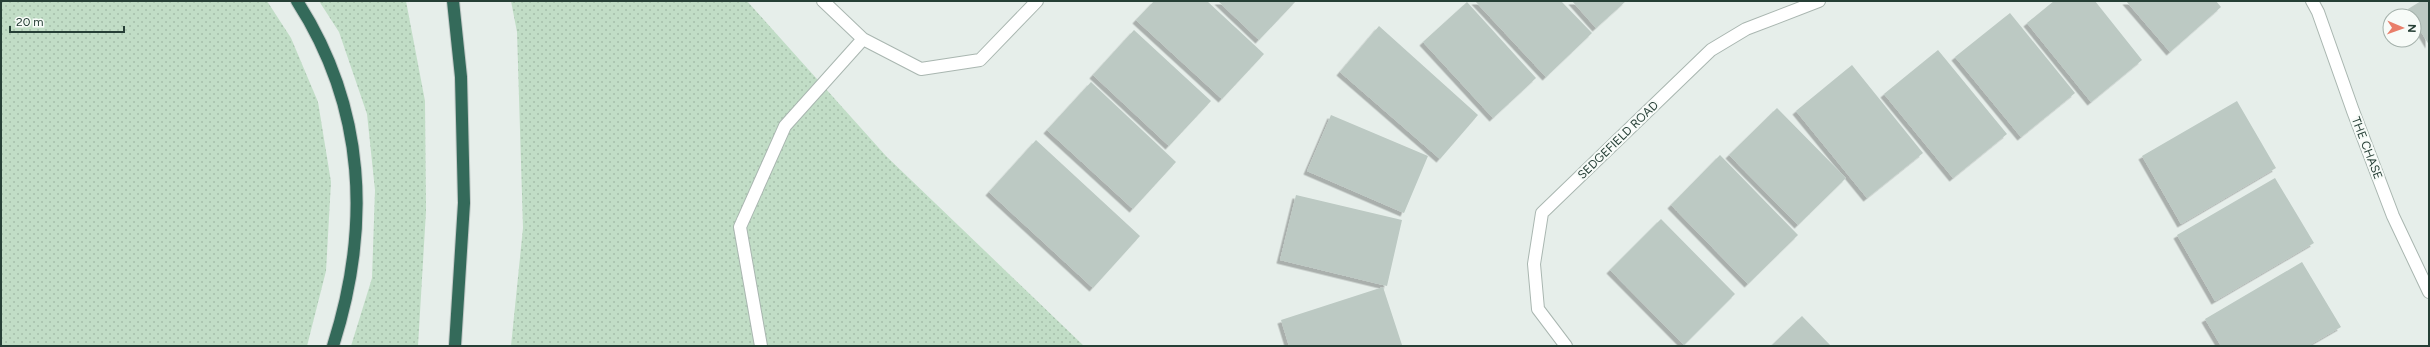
<svg xmlns="http://www.w3.org/2000/svg" width="2430" height="347" viewBox="0 0 2430 347" font-family="Figtree,sans-serif">
  <style>
    .grass { fill: url(#grass-dots) }
    .building { fill: #bcc9c3; filter: url(#shadow) }
    .lines { fill: none; stroke-linecap: round; stroke-linejoin: round }
    .minor-casing { stroke: #a9b6b0; stroke-width: 14 }
    .highway-casing { stroke: #c2c9c7; stroke-width: 14 }
    .minor { stroke: #fff; stroke-width: 12 }
    .highway { stroke: #346a5a; stroke-width: 12 }
    .labels { text-anchor: middle; stroke-width: 4; stroke-linejoin: round; paint-order: stroke }
    .street-label { font-size: 12px; fill: #263f36; stroke: #f7fbf8 }
  </style>
  <defs>
    <pattern id="grass-dots" width="8" height="8" patternUnits="userSpaceOnUse"><rect width="8" height="8" fill="#c1ddc6"/><path d="M2 2h.1M6 6h.1" fill="none" stroke="#a6bfab" stroke-width="1.8" stroke-linecap="round"/></pattern>
    <filter id="shadow"><feDropShadow dx="-3.5" dy="3.5" stdDeviation="0" flood-color="#0004"/></filter>
  </defs>
  <rect width="100%" height="100%" fill="#e6eeea"/>
  <path class="grass" d="M1,1H267L291,38L318,102L331,182L326,271L307,346H1Z
    M319,1H406L425,101L426,211L418,346H351L372,278L375,190L367,114L339,32Z
    M511,1H747L886,156L1084,346H511L523,228L517,32Z"/>
  <path class="building" d="M1154,1H1207L1264,54L1222,99L1136,20Z
    M1218,1H1296L1259,40Z
    M1475,1H1561L1592,33L1546,77Z
    M1572,1H1626L1596,28Z
    M2054,1H2095L2142,60L2091,102L2027,23Z
    M2126,1H2216L2221,7L2170,52Z
    M2421,1H2429V45L2414,20V16H2412L2408,9Z
    M1467,2L1536,78L1493,118L1423,42Z
    M2010,13L2075,93L2021,137L1955,57Z
    M1379,26L1478,115L1440,159L1340,72Z
    M1134,30L1211,101L1169,146L1093,75Z
    M1938,50L2007,134L1953,178L1884,94Z
    M1852,65L1923,153L1867,198L1796,111Z
    M1091,82L1176,162L1133,209L1047,130Z
    M2237,101L2276,168L2181,224L2142,156Z
    M1777,108L1846,178L1798,225L1729,155Z
    M1331,115L1428,156L1404,213L1307,171Z
    M1036,140L1140,236L1093,288L989,192Z
    M1720,155L1798,235L1748,284L1671,205Z
    M2275,178L2314,243L2215,301L2177,235Z
    M1296,195L1402,220L1387,286L1280,260Z
    M1661,219L1735,294L1684,345L1610,270Z
    M2302,262L2341,327L2308,346H2221L2205,319Z
    M1383,287L1402,345L1289,346L1281,320Z
    M1802,316L1831,346H1771Z"/>
  <g class="lines">
    <defs>
      <path id="minor" d="M823,1L863,39L921,69L980,60L1037,1
        M2312,1L2318,12L2353,111L2393,216L2429,292
        M761,346L740,227L785,126L863,39
        M1566,346L1538,309L1534,264L1542,213L1711,50L1746,29L1819,1"/>
      <path id="highway" d="M297,1C366,108 371,227 333,346
        M453,1L461,77L464,203L455,346"/>
    </defs>
    <use href="#minor" class="minor-casing"/>
    <use href="#highway" class="highway-casing"/>
    <use href="#minor" class="minor"/>
    <use href="#highway" class="highway"/>
  </g>
  <g class="labels">
    <g class="street-label">
      <text transform="translate(1618 140) rotate(-44)" y="4">SEDGEFIELD ROAD</text>
      <text transform="translate(2367 148) rotate(69)" y="4">THE CHASE</text>
    </g>
  </g>
  <rect width="2430" height="347" fill="none" stroke="#263f36" stroke-width="4"/>
  <g transform="translate(2402 28) rotate(92)"><circle r="19" fill="#f7fbf8" stroke="#a3b0aa"/>
  <path d="M0-3L7 15L0 10L-7 15Z" fill="#e97e6a"/>
  <text y="-6" font-size="11" font-weight="bold" text-anchor="middle" fill="#263f36">N</text>
  </g>
  <path d="M10 26v6h114v-6" fill="none" stroke="#263f36" stroke-width="2"/>
  <text x="16" y="26" font-size="12" fill="#263f36" stroke="#f7fbf8" stroke-width="3" paint-order="stroke">20 m</text>
</svg>
